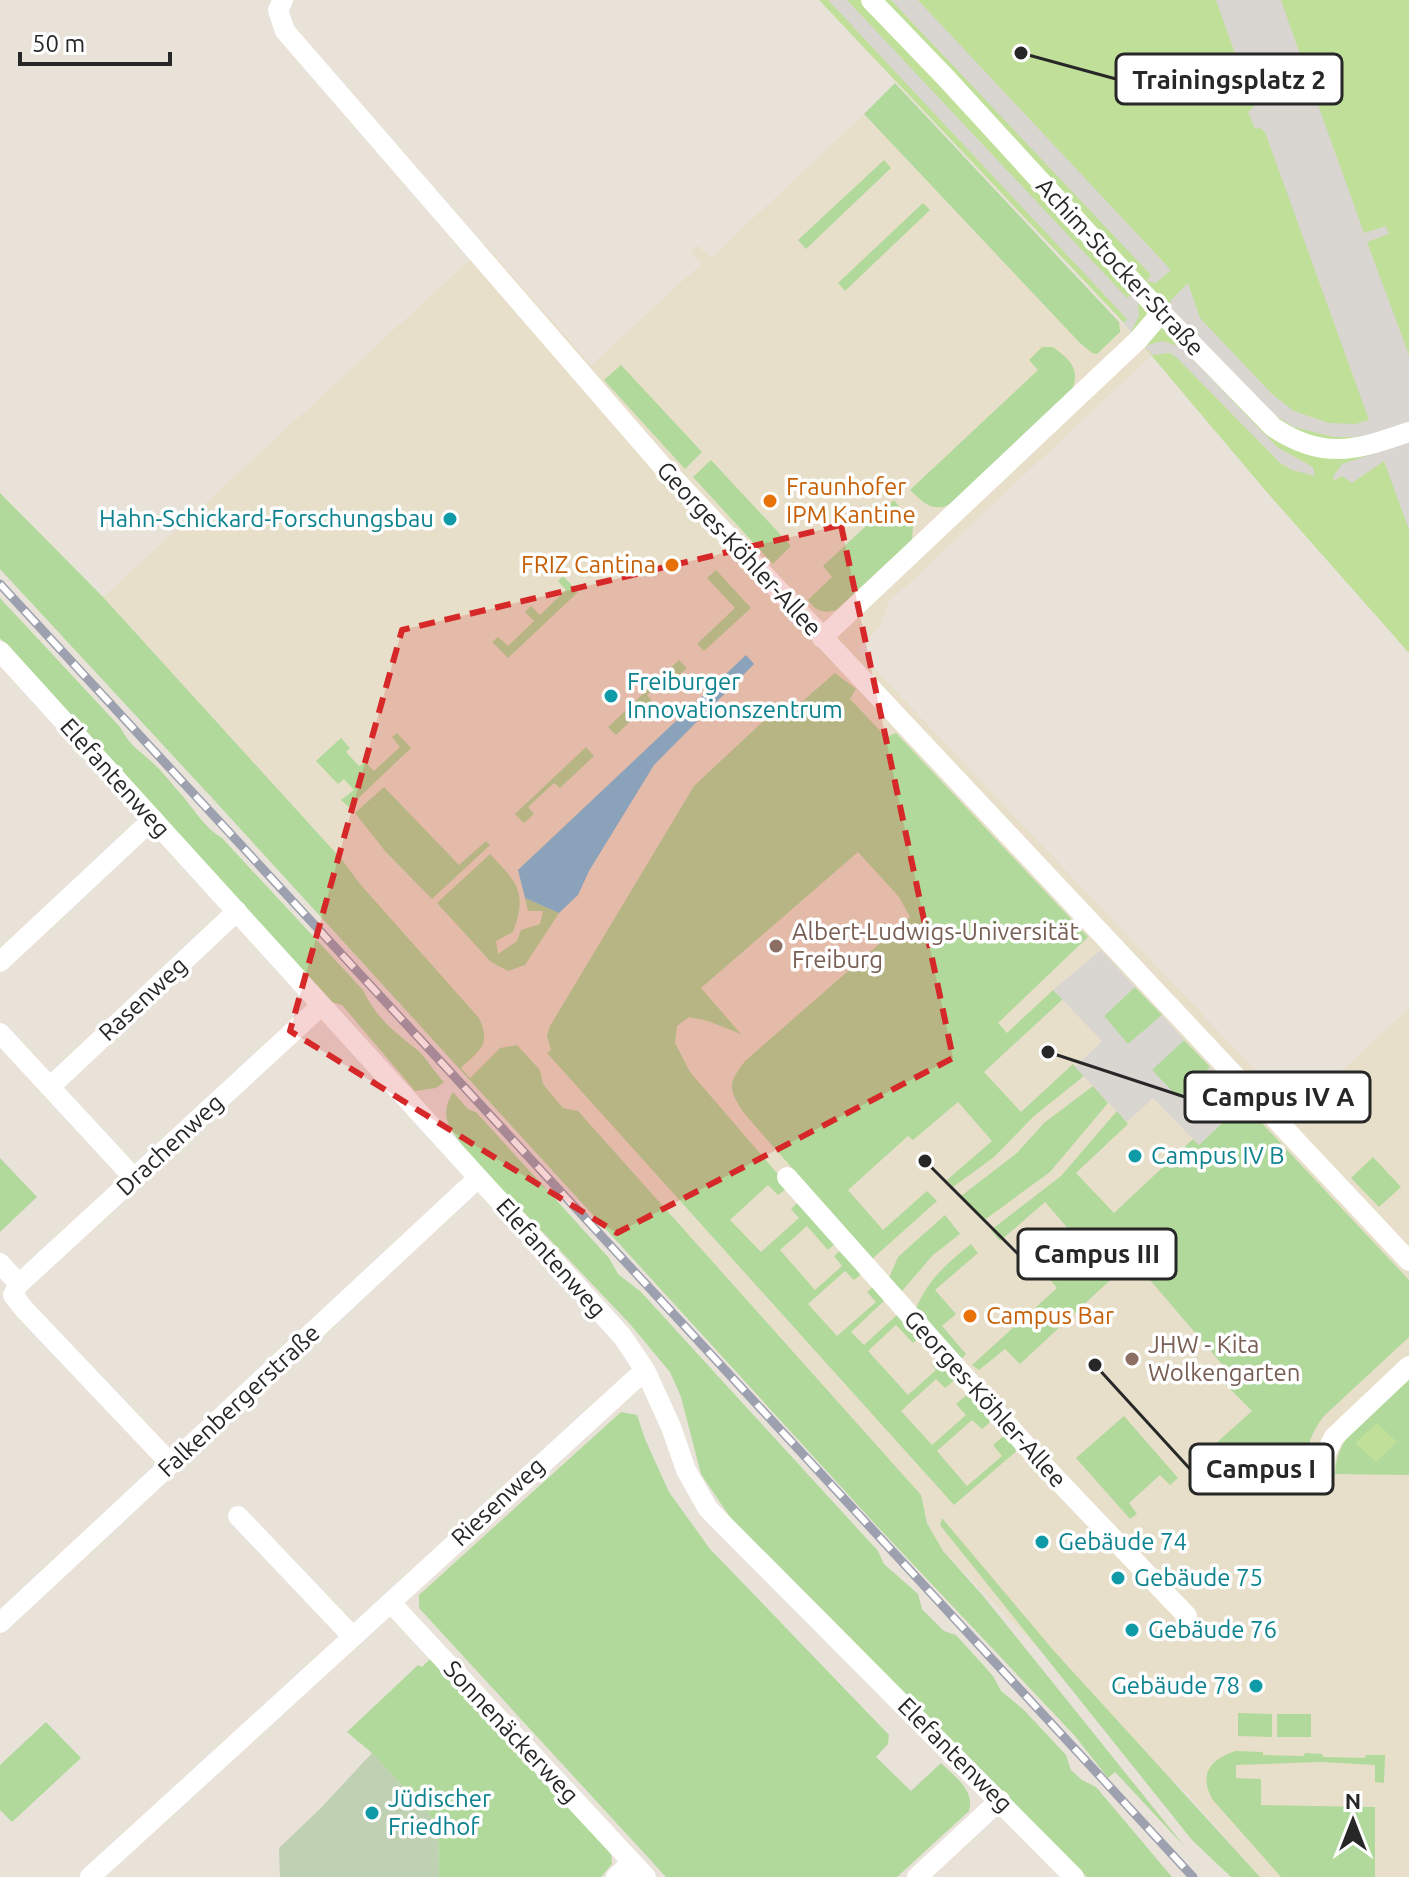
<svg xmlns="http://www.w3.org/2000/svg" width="1409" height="1877" viewBox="0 0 1409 1877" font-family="Ubuntu,sans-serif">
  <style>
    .education { fill: #e8dfca }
    .green { fill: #b0d99b }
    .cemetery { fill: #c0d0b3 }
    .pitch { fill: #c0df98 }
    .plaza { fill: #d9d5d0 }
    .water { fill: #77c2df }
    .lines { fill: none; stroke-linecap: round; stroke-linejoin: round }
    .street { stroke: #fff; stroke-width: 20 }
    .rail-casing { stroke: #9da0af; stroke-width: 9 }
    .rail { stroke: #fff; stroke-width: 6; stroke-dasharray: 18; stroke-linecap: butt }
    .marked { fill: #d62828; fill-opacity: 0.2; stroke: #d62828; stroke-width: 6; stroke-dasharray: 16 10; stroke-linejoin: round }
    .food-dot { fill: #e8710a; stroke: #fff; stroke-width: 3 }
    .culture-dot { fill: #0f9aa8; stroke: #fff; stroke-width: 3 }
    .education-dot { fill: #8d6e63; stroke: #fff; stroke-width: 3 }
    .labels { text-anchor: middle; stroke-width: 7; stroke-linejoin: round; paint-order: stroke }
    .street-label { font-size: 24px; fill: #272727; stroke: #fff }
    .food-label { font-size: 24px; fill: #c56008; stroke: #fff; text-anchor: start }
    .culture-label { font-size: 24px; fill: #0d838f; stroke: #fff; text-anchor: start }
    .education-label { font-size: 24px; fill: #785e54; stroke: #fff; text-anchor: start }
    .leader { fill: none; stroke: #272727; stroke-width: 3 }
    .callout-dot { fill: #272727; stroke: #fff; stroke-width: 3 }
    .callout { fill: #fff; stroke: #272727; stroke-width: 3 }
    .callout-label { font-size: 26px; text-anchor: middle; font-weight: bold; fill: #272727 }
  </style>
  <rect width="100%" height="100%" fill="#e8e2d9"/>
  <path class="education" d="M864,114L956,212L1119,323L1111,313L1152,355L888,603L881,625L857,650L1296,1113L1409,1008V1877H1260L1180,1786L1153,1766L943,1551L927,1523L920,1495L578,1111L564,1108L543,1084L540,1070L500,1048L470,1078L460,1068L360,884L343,861L103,597L486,245L591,365L702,263L691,252L697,245L711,258Z"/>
  <path class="green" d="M895,83L1119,322L1120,332L1097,354L1092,353L1080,343L864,114Z
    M884,160L891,168L806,249L798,240Z
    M923,203L930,210L845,291L838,283Z
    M1042,347H1053C1069,359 1081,369 1072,389L949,505C931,512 923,502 910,490L1038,370L1029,360Z
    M621,365L702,452L685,469L604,380Z
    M711,460L791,546L773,564L693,477Z
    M0,493L103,597L343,861L360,884L479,1018C492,1045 479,1050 461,1068L470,1078L500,1048L517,1045L540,1070L543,1084L563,1108L578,1111L921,1495L927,1523L943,1551L984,1597L1185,1847L1115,1772L1108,1778L1075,1736L876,1525L214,800L0,569Z
    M894,500L913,524L912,540L836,610C823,614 816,611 808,600L832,577L823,566Z
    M716,570L751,608L704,651L697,644L735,608L707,578Z
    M563,576L578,592L508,658L492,642L498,637L508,646L534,621L525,612L531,606L540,615L566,590L558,581Z
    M0,598L120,727C131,747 138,749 154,764C163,772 171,783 179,792C194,808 203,827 222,838L363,990C376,1017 392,1030 415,1048C424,1054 434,1072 444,1082L436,1088L415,1091L342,1005L328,1001L0,638Z
    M679,660L687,668L678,676L672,671L647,695L652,701L616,735L608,727Z
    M835,673L856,689L850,699L886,737L896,733L1088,937L998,1023L1007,1033L1053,990L1063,999L984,1072L1021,1112L1073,1064L1084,1076L1034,1116L994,1157L953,1187L947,1180L992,1141L958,1102L913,1140L908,1136L848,1190L883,1230L927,1191L937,1201L872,1259L743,1112C728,1087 728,1084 745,1061L910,917L899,897L858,852L701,988L741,1034L708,1021L689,1017L677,1026L675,1043L690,1072L789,1187L778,1195L768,1185L730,1220L761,1252L799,1218L791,1209L800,1200L837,1242L828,1250L807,1226L780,1250L815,1290L842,1266L834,1256L841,1250L863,1273L854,1280L845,1271L808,1304L837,1336L876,1302L867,1292L874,1286L885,1300L851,1332L864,1345L898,1314L919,1338L913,1343L896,1325L868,1351L908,1395L936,1370L932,1365L939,1360L956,1379L945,1388L936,1379L901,1411L932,1445L966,1415L956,1404L970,1392L994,1419L982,1429L972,1420L937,1451L967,1486L1002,1456L993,1445L1007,1433L1020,1448L954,1505L547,1053L551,1050L547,1036L550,1026L694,786L774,711L797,706Z
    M397,733L411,748L349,807L341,800L354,790L344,779L338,784L316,761L341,738L350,748L346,752L359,766L365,762L374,771L400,747L392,737Z
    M586,747L594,756L560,788L554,783L528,807L534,814L524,823L515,814Z
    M384,787L459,865L486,841L490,845L432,899L385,851L355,813Z
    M490,854C517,883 528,891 513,932L496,941L498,954L517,941L521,930L540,924L543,911H528L525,898L559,913L525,965L508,971L491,962L437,903Z
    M1135,987L1162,1015L1128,1045L1104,1016Z
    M1184,1040L1210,1067L1179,1099L1151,1069Z
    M1093,1086L1108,1103L1050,1172L983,1221L961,1196L1017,1153L1044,1123Z
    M453,1092L468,1109L476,1112L609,1258L618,1274L641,1292L878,1551L884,1564L918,1594L922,1609L944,1631L956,1635L993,1676L1001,1691L1024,1710L1066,1755L1071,1770L1082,1780L1096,1787L1172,1877H1087L734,1523L701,1474L681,1397L670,1372L630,1324L464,1149C450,1126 438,1118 453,1092Z
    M1243,1103L1409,1280V1337L1324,1416C1309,1435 1307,1449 1305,1472L1203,1471L1195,1462L1252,1411L1219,1378L1227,1370L1144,1273L1121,1270L1020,1364L1005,1349L979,1370L972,1365L1057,1288L1044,1272L1079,1241L1045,1202L1000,1241L991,1230L1061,1176L1117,1111L1128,1124L1076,1173L1114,1213L1193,1139L1199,1145Z
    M1373,1157L1401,1187L1379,1207L1351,1178Z
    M0,1158L37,1197L0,1232Z
    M945,1215L960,1234L933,1255L902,1291L889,1278L898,1257Z
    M971,1244L978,1253L935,1290L956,1314L942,1326L966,1354L961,1359L916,1308C928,1280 947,1263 971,1244Z
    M1409,1377V1475L1335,1474C1336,1431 1380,1404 1409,1377Z
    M621,1412L637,1415L645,1439L669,1492L710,1549L889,1735L888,1744L876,1757L911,1791L941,1763C955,1777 975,1790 969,1811L897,1877H666L419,1608V1595Z
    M1124,1416L1178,1478L1170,1485L1160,1475L1129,1503L1137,1514L1130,1519L1076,1458Z
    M942,1518L1054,1651L1260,1877H1231L1192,1840L940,1525Z
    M431,1658L611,1852L612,1864L601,1877H439L438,1824L372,1753L347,1732L418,1665L422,1667Z
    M1238,1713L1272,1714V1737L1238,1736Z
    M1277,1714H1311V1737H1277Z
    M46,1722L81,1758L12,1822L0,1810V1765Z
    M1236,1751L1263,1752V1755L1304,1756L1305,1753L1322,1754L1323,1757L1365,1758L1366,1755H1385L1384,1783L1375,1782V1765L1321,1762L1236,1765V1778L1261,1779V1805L1375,1807V1877H1281L1212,1799C1199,1774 1210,1759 1236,1751Z"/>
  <path class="cemetery" d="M372,1753L438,1824L439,1877H280L279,1848L321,1808Z"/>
  <path class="pitch" d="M819,0H1409V653L1265,490L1124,323Z
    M1377,1423L1397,1442L1376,1462L1355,1443Z"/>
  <path class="plaza" d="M828,0H847L1127,298L1133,293L1138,302L1139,316L1131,332L1124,323L1127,319Z
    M891,0H918L1171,270L1156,283L1146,281L1151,275Z
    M1216,0H1281L1309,80L1321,76L1320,69L1330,65L1333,72L1330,73L1333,81L1312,88L1364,233L1386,226L1389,234L1367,242L1409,355V423L1374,434L1354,437H1334L1294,427L1271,413L1170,307L1171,300L1188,283L1200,318L1272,394L1294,411L1329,423L1355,424L1369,420L1265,132L1260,128L1255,129L1248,112L1254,107Z
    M1163,341L1181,347L1277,447L1313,467L1315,476L1292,470L1280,463L1177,358L1170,353L1152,355L1144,346Z
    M1409,442V530L1384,461L1352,483L1342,476L1333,481L1334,475L1342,464Z
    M1101,950L1135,987L1104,1016L1128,1044L1162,1015L1184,1040L1152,1070L1179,1098L1210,1067L1243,1103L1199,1145L1153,1098L1127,1122L1075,1067L1102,1041L1053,990Z"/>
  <path class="water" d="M746,655L754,664L654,765L589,871L578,895L559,913L525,898L518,870Z"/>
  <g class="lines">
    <path class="street" d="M283,0L278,10L285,31L663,467L1409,1261
      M871,0L947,79L1153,304L1273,427C1323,461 1357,450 1409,432
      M822,638L1138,340L1161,313
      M0,651L622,1336L645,1370L671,1427L686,1470L708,1509L1074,1877
      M0,962L153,819
      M0,1033L135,1179
      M50,1087L237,911
      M787,1177L1047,1469L1187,1616
      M0,1263L19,1284L13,1295L24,1309L171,1464
      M19,1284L321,1006
      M1324,1474L1326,1453L1334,1437L1409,1366
      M238,1516L353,1637
      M391,1603L646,1877
      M0,1623L478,1178
      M90,1877L645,1370
      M616,1877L632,1862
      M917,1877L1000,1800"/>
    <defs>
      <path id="rail" d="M0,584L1193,1877"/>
    </defs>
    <use href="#rail" class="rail-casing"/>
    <use href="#rail" class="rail"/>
  </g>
  <path class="marked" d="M841,525L953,1058L617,1233L290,1031L402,630Z"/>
  <g class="food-dot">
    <circle cx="770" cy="501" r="8"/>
    <circle cx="672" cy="565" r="8"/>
    <circle cx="970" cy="1316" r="8"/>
  </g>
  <g class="culture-dot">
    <circle cx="450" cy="519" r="8"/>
    <circle cx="611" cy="696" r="8"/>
    <circle cx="1135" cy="1156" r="8"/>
    <circle cx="1042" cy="1542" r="8"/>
    <circle cx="1118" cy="1578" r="8"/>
    <circle cx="1132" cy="1630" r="8"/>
    <circle cx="1256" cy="1686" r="8"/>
    <circle cx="372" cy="1813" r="8"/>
  </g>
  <g class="education-dot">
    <circle cx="776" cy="946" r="8"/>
    <circle cx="1132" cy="1359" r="8"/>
  </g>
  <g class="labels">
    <g class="street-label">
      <text transform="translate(1120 267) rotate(47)" y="8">Achim-Stocker-Straße</text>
      <text transform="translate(739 549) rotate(47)" y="8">Georges-Köhler-Allee</text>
      <text transform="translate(115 778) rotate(48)" y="8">Elefantenweg</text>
      <text transform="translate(143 999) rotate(-43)" y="8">Rasenweg</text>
      <text transform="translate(170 1145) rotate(-43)" y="8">Drachenweg</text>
      <text transform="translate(551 1258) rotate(48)" y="8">Elefantenweg</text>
      <text transform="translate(985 1399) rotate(48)" y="8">Georges-Köhler-Allee</text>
      <text transform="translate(239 1401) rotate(-43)" y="8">Falkenbergerstraße</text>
      <text transform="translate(498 1502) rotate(-43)" y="8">Riesenweg</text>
      <text transform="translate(511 1732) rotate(47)" y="8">Sonnenäckerweg</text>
      <text transform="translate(955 1755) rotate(45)" y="8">Elefantenweg</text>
    </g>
    <g class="food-label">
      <text x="786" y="495">Fraunhofer<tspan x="786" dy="28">IPM Kantine</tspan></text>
      <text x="656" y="573" text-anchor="end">FRIZ Cantina</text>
      <text x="986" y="1324">Campus Bar</text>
    </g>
    <g class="culture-label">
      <text x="434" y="527" text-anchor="end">Hahn-Schickard-Forschungsbau</text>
      <text x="627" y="690">Freiburger<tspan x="627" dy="28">Innovationszentrum</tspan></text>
      <text x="1151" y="1164">Campus IV B</text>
      <text x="1058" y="1550">Gebäude 74</text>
      <text x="1134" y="1586">Gebäude 75</text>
      <text x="1148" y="1638">Gebäude 76</text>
      <text x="1240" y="1694" text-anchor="end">Gebäude 78</text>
      <text x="388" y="1807">Jüdischer<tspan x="388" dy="28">Friedhof</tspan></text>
    </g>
    <g class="education-label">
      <text x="792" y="940">Albert-Ludwigs-Universität<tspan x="792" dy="28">Freiburg</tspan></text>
      <text x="1148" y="1353">JHW - Kita<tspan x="1148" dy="28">Wolkengarten</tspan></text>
    </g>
  </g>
  <path class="leader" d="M1021 53L1116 79M1048 1052L1185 1097M925 1161L1018 1254M1095 1365L1190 1469"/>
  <g class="callout-dot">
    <circle cx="1021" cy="53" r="8"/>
    <circle cx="1048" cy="1052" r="8"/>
    <circle cx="925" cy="1161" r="8"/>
    <circle cx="1095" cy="1365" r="8"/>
  </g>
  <g class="callout">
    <rect x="1116" y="54" width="226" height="50" rx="8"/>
    <rect x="1185" y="1072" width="185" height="50" rx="8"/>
    <rect x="1018" y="1229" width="158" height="50" rx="8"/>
    <rect x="1190" y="1444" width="143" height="50" rx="8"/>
  </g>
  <g class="callout-label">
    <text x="1229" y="89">Trainingsplatz 2</text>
    <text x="1278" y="1106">Campus IV A</text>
    <text x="1097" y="1263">Campus III</text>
    <text x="1261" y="1478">Campus I</text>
  </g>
  <g transform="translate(1353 1821)" stroke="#ffffff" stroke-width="6" paint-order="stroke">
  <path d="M0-6L14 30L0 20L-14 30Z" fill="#272727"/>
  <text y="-12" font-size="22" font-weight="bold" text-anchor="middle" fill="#272727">N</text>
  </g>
  <path d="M20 52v12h150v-12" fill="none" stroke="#272727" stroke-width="4"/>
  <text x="32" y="52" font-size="24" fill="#272727" stroke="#ffffff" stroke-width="6" paint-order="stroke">50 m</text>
</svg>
